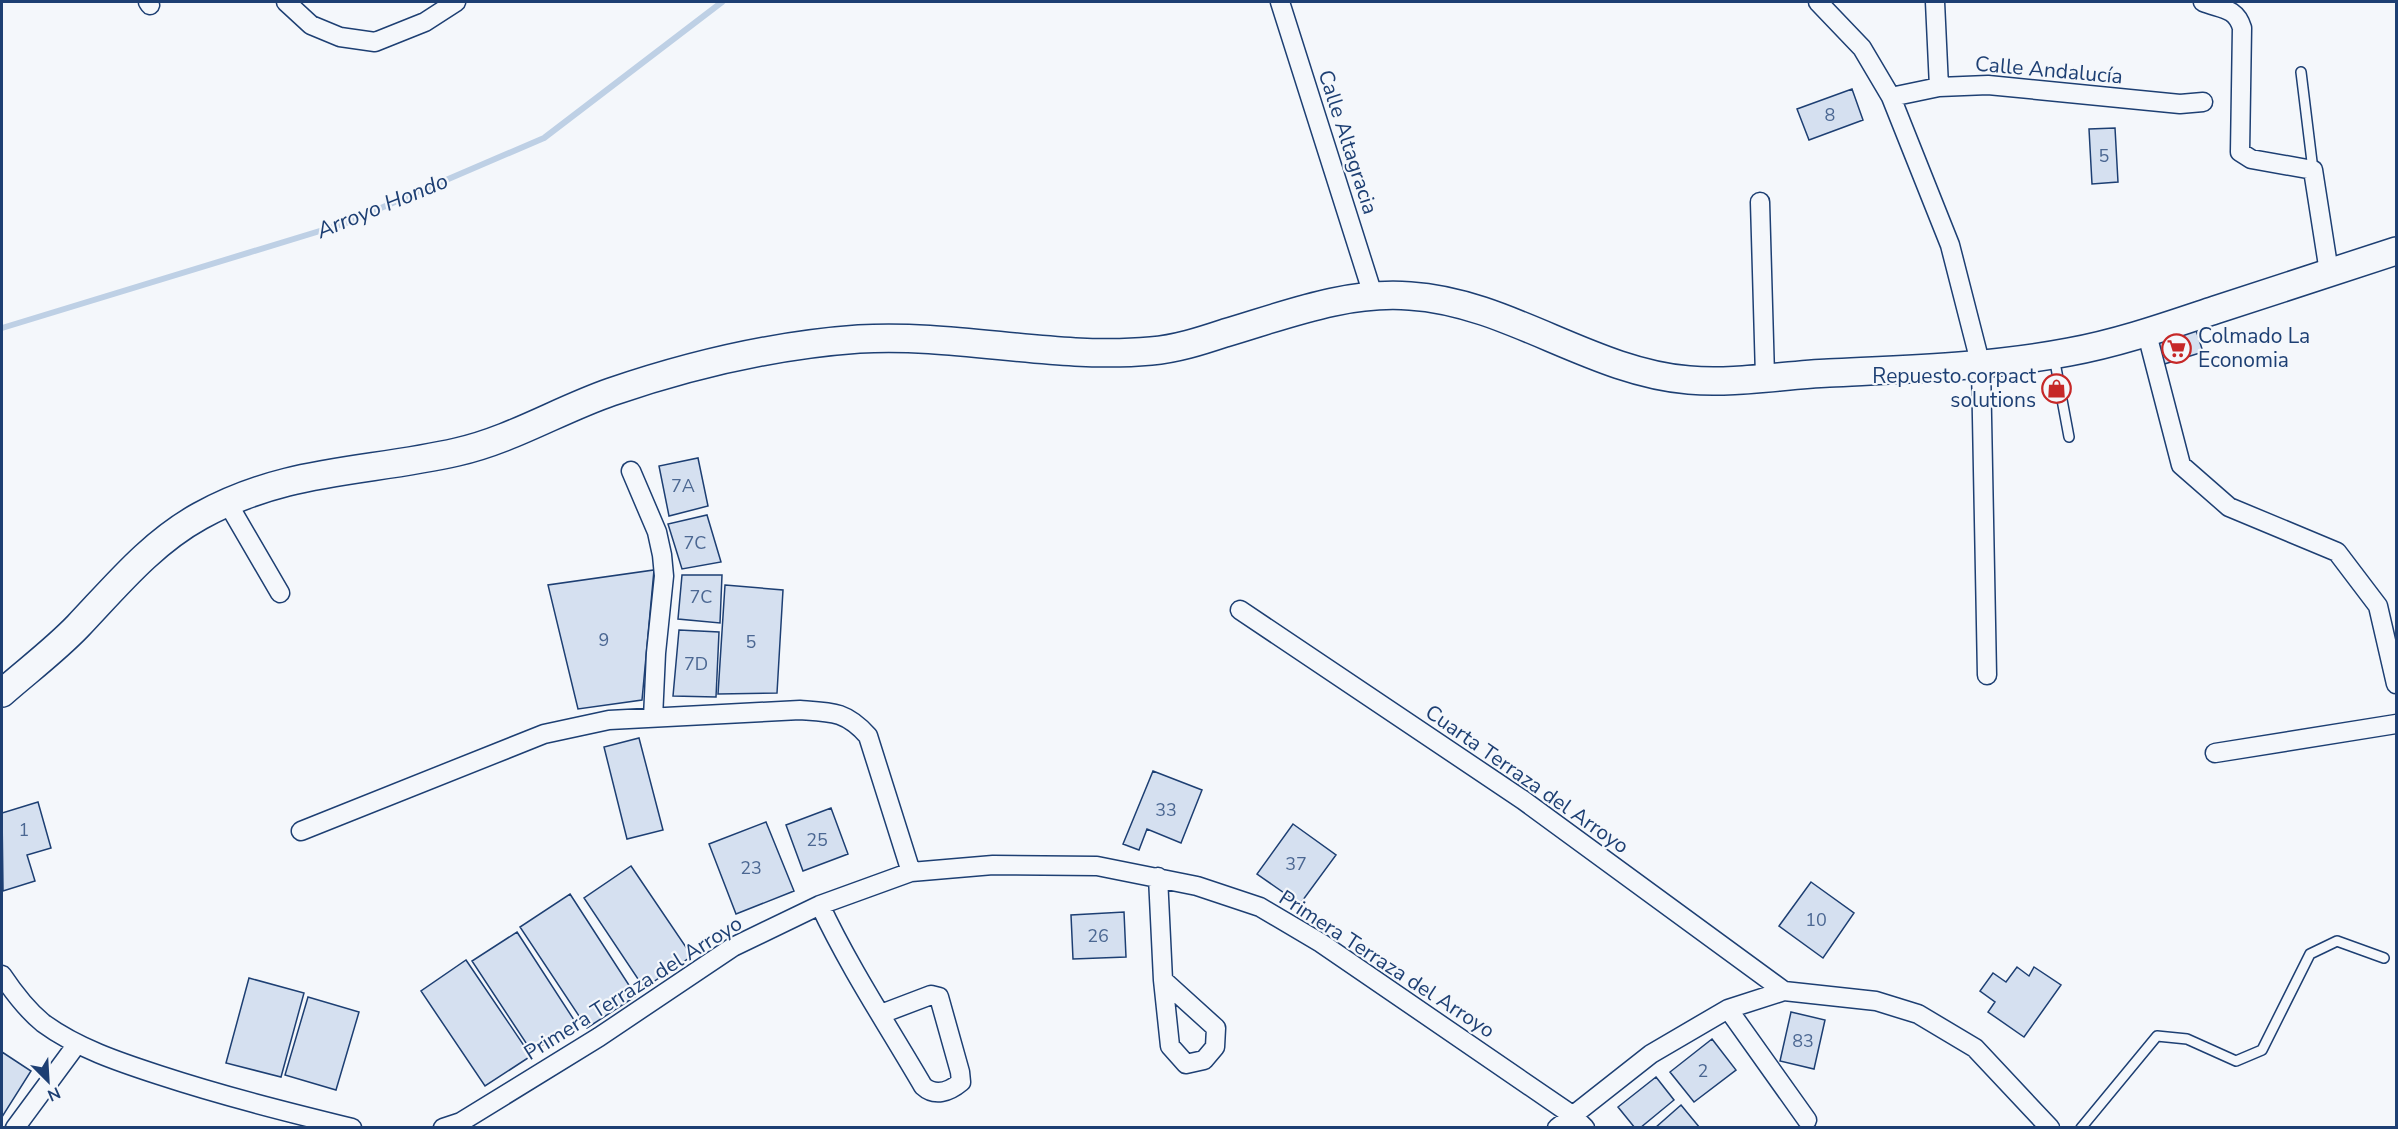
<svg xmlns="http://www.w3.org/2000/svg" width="2398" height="1129" viewBox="0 0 2398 1129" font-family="'Nunito Sans',sans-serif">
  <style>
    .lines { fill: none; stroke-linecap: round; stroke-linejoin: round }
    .stream { stroke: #bed0e5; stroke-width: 6 }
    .building { fill: #d5e0f0; stroke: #1d3f73; stroke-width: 1.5 }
    .lane-casing { stroke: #1d3f73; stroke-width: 12 }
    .street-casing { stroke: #1d3f73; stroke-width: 21 }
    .secondary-casing { stroke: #1d3f73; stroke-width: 30 }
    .lane { stroke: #f4f7fb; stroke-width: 9 }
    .street { stroke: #f4f7fb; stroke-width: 18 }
    .secondary { stroke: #f4f7fb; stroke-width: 27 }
    .labels { text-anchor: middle; stroke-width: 4.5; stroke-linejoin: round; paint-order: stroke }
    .number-label { font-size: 18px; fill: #4b6792 }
    .street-label { font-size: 21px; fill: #1d3f73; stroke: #f4f7fb }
    .poi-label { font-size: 21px; fill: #1d3f73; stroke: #f4f7fb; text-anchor: start }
    .water-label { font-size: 22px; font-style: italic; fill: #1d3f73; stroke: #f4f7fb }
  </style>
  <rect width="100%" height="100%" fill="#f4f7fb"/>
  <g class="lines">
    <path class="stream" d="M2,328L346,223L544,138L722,2"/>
  </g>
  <path class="building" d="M1852,89L1863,120L1809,140L1797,109Z
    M2115,128L2118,182L2092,184L2089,129Z
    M2196,330L2203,352L2158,366L2151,344Z
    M698,458L708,506L669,516L659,466Z
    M707,515L721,562L682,569L668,524Z
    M654,570L642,700L578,709L548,585Z
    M682,575H722L720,623L678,619Z
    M725,585L783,590L777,693L718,694Z
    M679,630L719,632L716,697L673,696Z
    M639,738L663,830L627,839L604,747Z
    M1153,771L1202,790L1181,843L1147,829L1139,850L1123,844Z
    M38,802L51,848L27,855L35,881L3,891L2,813Z
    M831,808L848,854L803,871L786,825Z
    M766,822L794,891L736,914L709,844Z
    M1293,824L1336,855L1300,904L1257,874Z
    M631,866L692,956L644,988L584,898Z
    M1811,882L1854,913L1823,958L1779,926Z
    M570,894L636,996L587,1028L520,927Z
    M1124,912L1126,957L1073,959L1071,915Z
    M517,932L576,1023L532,1052L472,961Z
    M466,960L531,1056L485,1086L421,991Z
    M2017,967L2029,976L2034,967L2061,985L2024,1037L1988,1012L1995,1002L1980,991L1993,973L2006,982Z
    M249,978L304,993L281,1077L226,1063Z
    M308,997L359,1012L336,1090L285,1075Z
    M1791,1012L1825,1020L1814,1069L1780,1061Z
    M1712,1039L1736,1070L1694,1102L1670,1072Z
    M2,1052L31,1071L2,1117Z
    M1656,1077L1674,1100L1640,1128H1635L1618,1107Z
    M1681,1105L1700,1128H1655Z"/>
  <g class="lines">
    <defs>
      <path id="lane" d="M2301,72L2313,170
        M2054,357L2069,437
        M2081,1128L2157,1036L2187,1039L2236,1061L2262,1050L2310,954L2337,941L2384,958"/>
      <path id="street" d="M148,2L150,5
        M286,2L311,25L340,37L375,42L425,22L456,2
        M1280,2L1373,295
        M1818,2L1862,48L1891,97L1950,245L1981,366L1987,675
        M1935,2L1939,87
        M2203,2C2220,9 2236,7 2242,28L2240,152L2251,159L2313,170L2329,272
        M1891,97L1939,87L1988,85L2180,104L2203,102
        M1760,202L1765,376
        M2147,334L2181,465L2229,507L2337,552L2378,606L2396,684
        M631,471L657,532L662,555L664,576L656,653L653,718
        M227,502L280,593
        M1240,610L1523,800L1784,991
        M2215,753L2396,724
        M301,831L544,734L609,720L800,710C831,712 846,711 868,736L911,872
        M1158,877L1163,980L1170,1046L1186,1064L1204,1060L1215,1047L1216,1028L1163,980
        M820,905C849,967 888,1026 923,1086C935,1097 949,1092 961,1082L960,1072L939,997L931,995L881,1014
        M2,975C14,993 26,1009 43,1023C77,1048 119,1062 159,1075C223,1096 287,1112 352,1128
        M1728,1009L1807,1120
        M15,1128L77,1044
        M443,1128L461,1122L599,1037L733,947L820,905L911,872L993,865L1097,866L1197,886L1260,907L1321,943L1572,1115L1585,1128
        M1557,1128L1651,1054L1728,1009L1784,991L1876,1001L1918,1014L1975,1048L2050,1128"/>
      <path id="secondary" d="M2,693C27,671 55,650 78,626C116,586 151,543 200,516C287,468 365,473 457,452C511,440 559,410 611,392C690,365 775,345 859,339C957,333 1054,360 1151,351C1176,349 1201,341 1225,333C1286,315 1346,291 1410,296C1508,302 1591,372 1689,380C1733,384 1784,375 1829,373C1909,369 1990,367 2069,352C2119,343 2167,326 2215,310C2276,290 2336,270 2396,251"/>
    </defs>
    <use href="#lane" class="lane-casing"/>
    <use href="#street" class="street-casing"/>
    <use href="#secondary" class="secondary-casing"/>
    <use href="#lane" class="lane"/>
    <use href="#street" class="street"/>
    <use href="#secondary" class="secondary"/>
  </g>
  <defs>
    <symbol id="supermarket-ring" viewBox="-11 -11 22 22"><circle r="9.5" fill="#f4f7fb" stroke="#c62828" stroke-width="1.5"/><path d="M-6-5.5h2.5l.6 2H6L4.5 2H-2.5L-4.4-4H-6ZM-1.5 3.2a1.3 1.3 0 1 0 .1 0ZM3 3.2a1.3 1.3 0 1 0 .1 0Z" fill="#c62828"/></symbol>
    <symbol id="shop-ring" viewBox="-11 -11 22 22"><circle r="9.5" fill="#f4f7fb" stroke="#c62828" stroke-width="1.5"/><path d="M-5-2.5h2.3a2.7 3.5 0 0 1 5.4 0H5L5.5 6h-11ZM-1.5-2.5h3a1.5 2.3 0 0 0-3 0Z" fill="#c62828"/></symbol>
  </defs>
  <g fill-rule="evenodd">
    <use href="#supermarket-ring" x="2160" y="332" width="33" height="33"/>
    <use href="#shop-ring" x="2040" y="372" width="33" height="33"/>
  </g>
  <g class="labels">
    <g class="number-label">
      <text x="1830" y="121">8</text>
      <text x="2104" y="162">5</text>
      <text x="683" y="492">7A</text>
      <text x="695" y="549">7C</text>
      <text x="701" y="603">7C</text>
      <text x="604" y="646">9</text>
      <text x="751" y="648">5</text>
      <text x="696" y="670">7D</text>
      <text x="1166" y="816">33</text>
      <text x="24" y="836">1</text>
      <text x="817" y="846">25</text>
      <text x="1296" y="870">37</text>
      <text x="751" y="874">23</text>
      <text x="1816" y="926">10</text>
      <text x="1098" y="942">26</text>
      <text x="1803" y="1047">83</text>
      <text x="1703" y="1077">2</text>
    </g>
    <g class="street-label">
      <text transform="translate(2049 70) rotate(5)" y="7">Calle Andalucía</text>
      <text transform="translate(1348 142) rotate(72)" y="7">Calle Altagracia</text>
      <text transform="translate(1527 779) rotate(35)" y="7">Cuarta Terraza del Arroyo</text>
      <text transform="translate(1387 964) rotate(33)" y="7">Primera Terraza del Arroyo</text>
      <text transform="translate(633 988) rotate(-32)" y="7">Primera Terraza del Arroyo</text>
    </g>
    <g class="poi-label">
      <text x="2198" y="343">Colmado La<tspan x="2198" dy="24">Economia</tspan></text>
      <text x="2036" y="383" text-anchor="end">Repuesto corpact<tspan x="2036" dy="24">solutions</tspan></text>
    </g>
    <g class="water-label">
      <text transform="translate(382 205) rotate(-22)" y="8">Arroyo Hondo</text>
    </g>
  </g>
  <rect width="2398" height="1129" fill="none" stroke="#1d3f73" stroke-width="6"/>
  <g transform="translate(48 1081) rotate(156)" stroke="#f4f7fb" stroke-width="4.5" paint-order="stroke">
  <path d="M0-4.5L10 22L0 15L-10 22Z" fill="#1d3f73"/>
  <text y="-9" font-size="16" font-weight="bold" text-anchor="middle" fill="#1d3f73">N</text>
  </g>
</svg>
